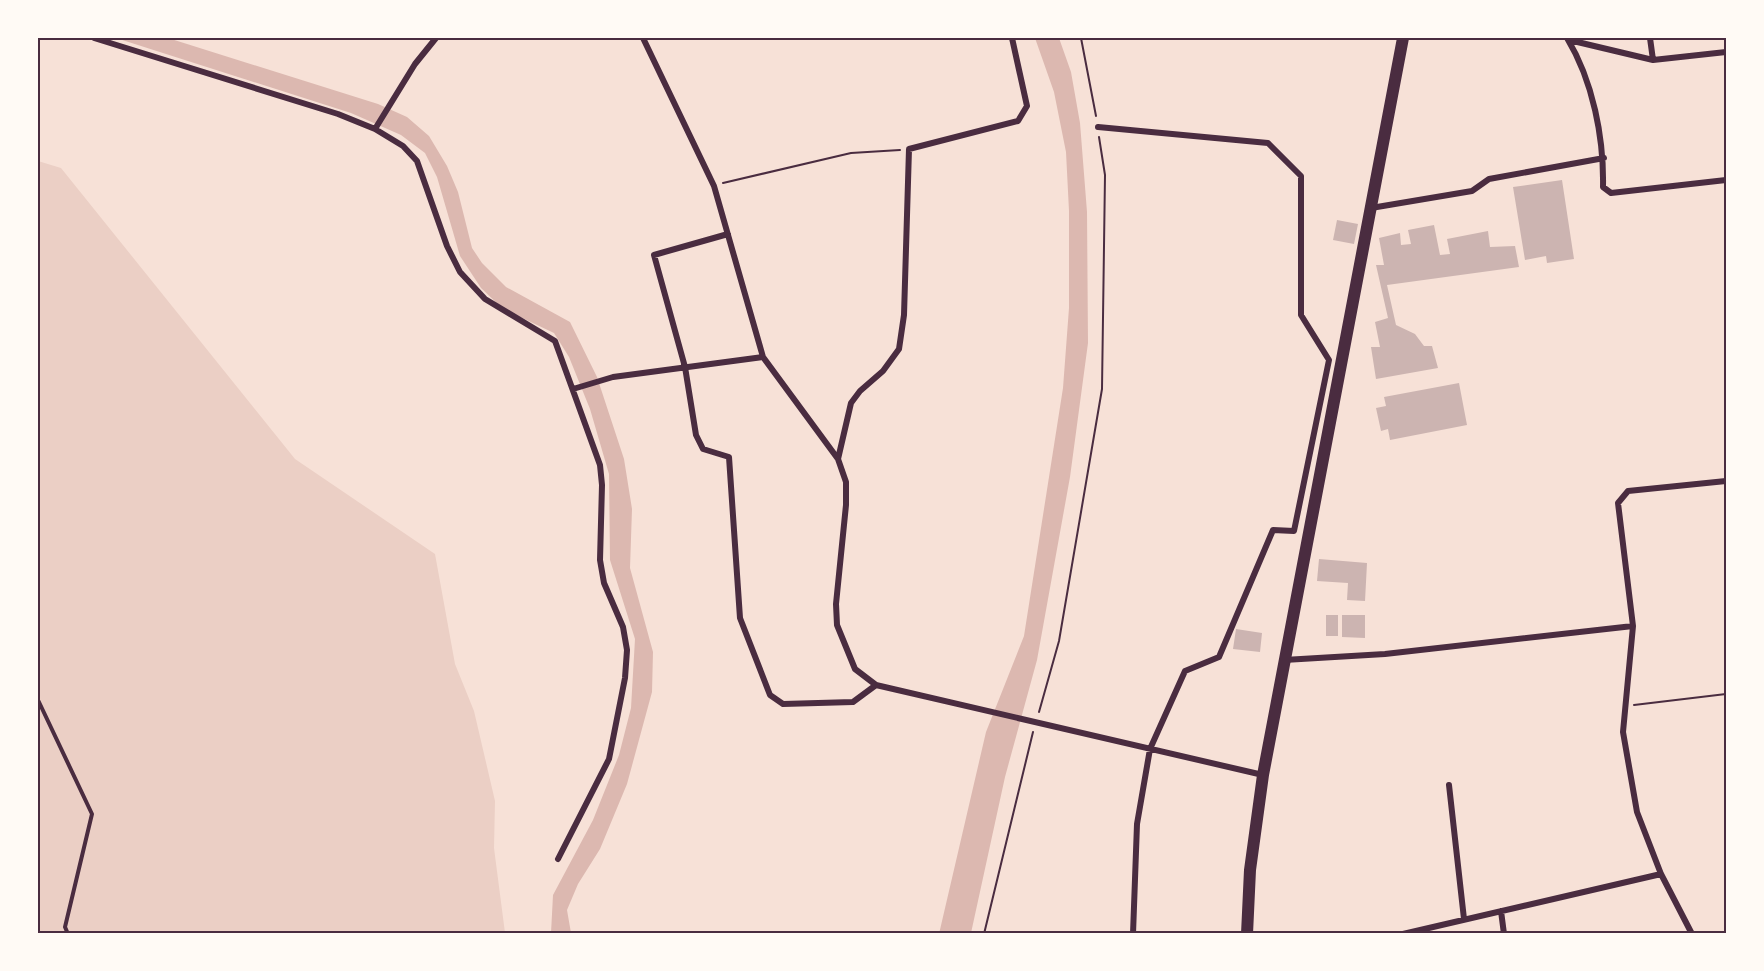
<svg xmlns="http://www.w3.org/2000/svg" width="1764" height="971" viewBox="0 0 1764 971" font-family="'Golos Text',sans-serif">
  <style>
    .green { fill: #ebcfc5 }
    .water { fill: #dcb8b0 }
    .building { fill: #ccb4b1 }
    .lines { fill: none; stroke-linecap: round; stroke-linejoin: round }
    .path { stroke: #4a2c40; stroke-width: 2 }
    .service { stroke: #4a2c40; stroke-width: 4 }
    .minor { stroke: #4a2c40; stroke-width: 6 }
    .primary { stroke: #4a2c40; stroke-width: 12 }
    .neatline { fill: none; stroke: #4a2c40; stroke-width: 2 }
  </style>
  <rect width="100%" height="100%" fill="#f7e1d7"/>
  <path class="green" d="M38,161L61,168L295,459L435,554L455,664L474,711L495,801L494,848L505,933H38Z"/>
  <path class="water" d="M116,38H168L378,104L407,117L429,136L447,166L458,192L472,248L482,263L506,287L570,322L597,377L624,459L632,509L630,568L653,652L652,692L627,784L600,849L578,884L567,910L571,933H551L553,895L593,820L619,755L631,708L635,639L610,560L609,474L590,409L569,357L554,333L503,309L481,288L460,256L437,177L425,153L401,135L351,113Z
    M1035,38H1059L1071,72L1080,123L1087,212L1088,343L1070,477L1037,660L1005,777L971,933L939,934L986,732L1024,636L1063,388L1069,308V211L1066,152L1054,92Z"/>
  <path class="building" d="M1562,180L1574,259L1547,263L1546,256L1525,260L1513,187Z
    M1337,220L1358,224L1354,244L1333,240Z
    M1434,225L1440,255L1450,254L1447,239L1488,231L1490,247L1515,246L1519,267L1387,285L1396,325L1415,334L1424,346H1432L1438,368L1376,379L1371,347H1380L1375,322L1388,318L1376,265H1384L1379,238L1400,233L1401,245L1411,244L1408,230Z
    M1459,383L1467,425L1390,440L1388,429L1381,431L1376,408L1386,406L1384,397Z
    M1319,559L1367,563L1365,601L1347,600L1348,583L1317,581Z
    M1326,615H1338V636H1326Z
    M1342,615H1365V638L1342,637Z
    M1236,629L1262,633L1260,652L1233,649Z"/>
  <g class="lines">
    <path class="path" d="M1081,38L1096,116
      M723,183L851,153L900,150
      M1634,705L1726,694
      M1039,712L1059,641L1102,389L1105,175L1099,137
      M984,934L1033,732"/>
    <path class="service" d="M38,700L92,814L65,927L68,934"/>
    <path class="minor" d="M94,38L338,114L375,129L415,64L436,38
      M643,38L714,186L763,357L838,459L846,482V505L836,604L837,625L855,669L876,685L1263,775
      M1567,38C1593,81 1604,138 1603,187L1611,193L1726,180
      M1650,38L1653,60
      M1569,40L1653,60L1726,52
      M1098,127L1268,143L1301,176V315L1329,360L1294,531L1273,530L1219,657L1185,671L1150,749L1137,824L1133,934
      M375,129L403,146L417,161L447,246L460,272L485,299L555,341L600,465L602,485L600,560L604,583L623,627L627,650L625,678L609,759L558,859
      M1371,208L1472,191L1489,179L1604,158
      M728,234L654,255L685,367L696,435L703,449L729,457L740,618L770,695L783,704L853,702L876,685
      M573,389L613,377L763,357
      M838,459L851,403L860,391L883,371L899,349L904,315L909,149L1018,121L1027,106L1012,38
      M1284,660L1385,654L1633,626
      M1449,785L1464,919
      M1501,911L1504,934
      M1403,934L1661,874
      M1692,934L1661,874L1637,812L1623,732L1633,626L1618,503L1628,491L1726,481"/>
    <path class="primary" d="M1247,934L1250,870L1263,775L1403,38"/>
  </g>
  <rect width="1764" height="971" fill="none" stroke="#fffaf5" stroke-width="78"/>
  <rect x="39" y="39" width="1686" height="893" class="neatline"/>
</svg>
